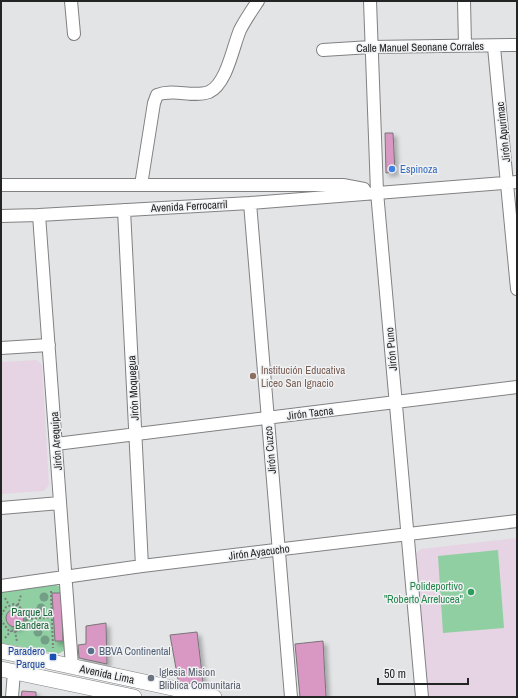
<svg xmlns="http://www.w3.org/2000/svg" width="518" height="698" viewBox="0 0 518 698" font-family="'Archivo Narrow',sans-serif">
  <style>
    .education { fill: #e6d4e4 }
    .green { fill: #8fcfa2 }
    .building { fill: #d997c3; stroke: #787677; filter: url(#shadow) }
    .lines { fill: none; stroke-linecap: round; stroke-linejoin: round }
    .minor-casing { stroke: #818183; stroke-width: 14 }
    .major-casing { stroke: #818183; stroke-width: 16 }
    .path { stroke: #7b7c7c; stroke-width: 2; stroke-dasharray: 2 2; stroke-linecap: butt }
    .minor { stroke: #fff; stroke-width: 12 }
    .major { stroke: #fff; stroke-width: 15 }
    .tree { fill: #749f87 }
    .shop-dot { fill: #3f7fe0; stroke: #f0f1f3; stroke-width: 1.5 }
    .education-dot { fill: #8d6e63; stroke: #f0f1f3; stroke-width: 1.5 }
    .leisure-dot { fill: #2e9e5b; stroke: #f0f1f3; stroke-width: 1.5 }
    .service-dot { fill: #5c6f8a; stroke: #f0f1f3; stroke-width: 1.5 }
    .transit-dot { fill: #1a4fb4; stroke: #f0f1f3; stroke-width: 1.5 }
    .worship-dot { fill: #6b7280; stroke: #f0f1f3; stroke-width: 1.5 }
    .labels { text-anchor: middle; stroke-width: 3; stroke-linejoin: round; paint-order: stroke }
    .street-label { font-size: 11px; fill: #232424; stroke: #f0f1f3 }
    .shop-label { font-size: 11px; fill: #366cbe; stroke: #f0f1f3; text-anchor: start }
    .education-label { font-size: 11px; fill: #785e54; stroke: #f0f1f3; text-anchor: start }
    .leisure-label { font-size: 11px; fill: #27864d; stroke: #f0f1f3; text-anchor: end }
    .park-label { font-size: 11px; fill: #1a6639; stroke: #f0f1f3 }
    .transit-label { font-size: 11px; fill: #164399; stroke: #f0f1f3; text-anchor: end }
    .service-label { font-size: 11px; fill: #4e5e75; stroke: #f0f1f3; text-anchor: start }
    .worship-label { font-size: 11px; fill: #5b616d; stroke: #f0f1f3; text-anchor: start }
  </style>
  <defs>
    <filter id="shadow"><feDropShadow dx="3.5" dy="3.5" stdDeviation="2" flood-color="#0004"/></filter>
  </defs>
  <rect width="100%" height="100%" fill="#e3e4e6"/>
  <path class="education" d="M37,360L42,365L49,485L44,491L1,494V362Z
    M517,538V697H425L416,553L421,549Z"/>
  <path class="green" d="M498,550L504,628L443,633L438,556Z
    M56,585L61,587L62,591L65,650L58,654L1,643V592Z"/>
  <path class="building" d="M385,133H393L395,172L386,173Z
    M52,593H61L63,641H55Z
    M6 618a9 9 0 1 1 18 0a9 9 0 1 1-18 0Z
    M106,623L107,664L79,658L78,645L86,644V626Z
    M197,632L204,690L179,685L170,635Z
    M323,641L326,697H300L295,644Z
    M22,691L36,692V697H21Z"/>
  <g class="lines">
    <defs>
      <path id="minor" d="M71,1L74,34
        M370,1L377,192L422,697
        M464,1L465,45
        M494,47L517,289
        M323,50L371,47L517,45
        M1,185H343L364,189
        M141,185L154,103L157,95C174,88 192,98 209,92C227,84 233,46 240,30C245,20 252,10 258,1
        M250,203L291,697
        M124,210L142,566
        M39,215L72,666
        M1,216L39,215L250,203L517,182
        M1,348L49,345
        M56,444L517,387
        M1,508L60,503
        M1,586L142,566L517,521
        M12,697L14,672"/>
      <path id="major" d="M1,651L214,697
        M1,669L134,697"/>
    </defs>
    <use href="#minor" class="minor-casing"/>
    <use href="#major" class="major-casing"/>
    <path class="path" d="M51,591L53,648
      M5,598L9,605
      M18,605L21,595
      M1,615L6,607L14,604L25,610L27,619L24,627L16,631L8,630L1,620
      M27,619L52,617
      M15,631L17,642
      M5,638L11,631"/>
    <use href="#minor" class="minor"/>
    <use href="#major" class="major"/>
  </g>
  <g class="tree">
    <circle cx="44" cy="597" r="4.5"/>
    <circle cx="41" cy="608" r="4.5"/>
    <circle cx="38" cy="632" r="4.5"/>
    <circle cx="45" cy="640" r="4.5"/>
  </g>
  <circle class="shop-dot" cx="392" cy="169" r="4"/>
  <circle class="education-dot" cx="253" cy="376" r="4"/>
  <circle class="leisure-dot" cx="471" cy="592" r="4"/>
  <circle class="service-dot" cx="91" cy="651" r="4"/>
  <rect class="transit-dot" x="49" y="653" width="8" height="8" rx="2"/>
  <circle class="worship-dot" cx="151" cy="678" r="4"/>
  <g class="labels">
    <g class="street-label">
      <text transform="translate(420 47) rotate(-1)" y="4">Calle Manuel Seonane Corrales</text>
      <text transform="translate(503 132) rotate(-96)" y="4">Jirón Apurimac</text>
      <text transform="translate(189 206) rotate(-3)" y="4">Avenida Ferrocarril</text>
      <text transform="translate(391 349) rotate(-95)" y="4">Jirón Puno</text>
      <text transform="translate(133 388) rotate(-93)" y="4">Jirón Moquegua</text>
      <text transform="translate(310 413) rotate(-7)" y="4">Jirón Tacna</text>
      <text transform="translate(56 441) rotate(-94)" y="4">Jirón Arequipa</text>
      <text transform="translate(270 450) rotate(-95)" y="4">Jirón Cuzco</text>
      <text transform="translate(259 552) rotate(-7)" y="4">Jirón Ayacucho</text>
      <text transform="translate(107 674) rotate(12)" y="4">Avenida Lima</text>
    </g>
    <g class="shop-label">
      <text x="400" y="173">Espinoza</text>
    </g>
    <g class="education-label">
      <text x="261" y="374">Institución Educativa<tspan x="261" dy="13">Liceo San Ignacio</tspan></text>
    </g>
    <g class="leisure-label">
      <text x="463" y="590">Polideportivo<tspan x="463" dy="13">"Roberto Arrelucea"</tspan></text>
    </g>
    <g class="park-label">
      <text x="32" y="616">Parque La<tspan x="32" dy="13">Bandera</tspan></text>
    </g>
    <g class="transit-label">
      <text x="45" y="655">Paradero<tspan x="45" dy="13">Parque</tspan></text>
    </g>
    <g class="service-label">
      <text x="99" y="655">BBVA Continental</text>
    </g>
    <g class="worship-label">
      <text x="159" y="676">Iglesia Mision<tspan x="159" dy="13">Bliblica Comunitaria</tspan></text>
    </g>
  </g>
  <rect width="518" height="698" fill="none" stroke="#232424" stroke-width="4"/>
  <path d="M378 678v6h90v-6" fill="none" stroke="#232424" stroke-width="2"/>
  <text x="384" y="678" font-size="12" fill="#232424" stroke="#f0f1f3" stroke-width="3" paint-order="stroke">50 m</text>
</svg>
